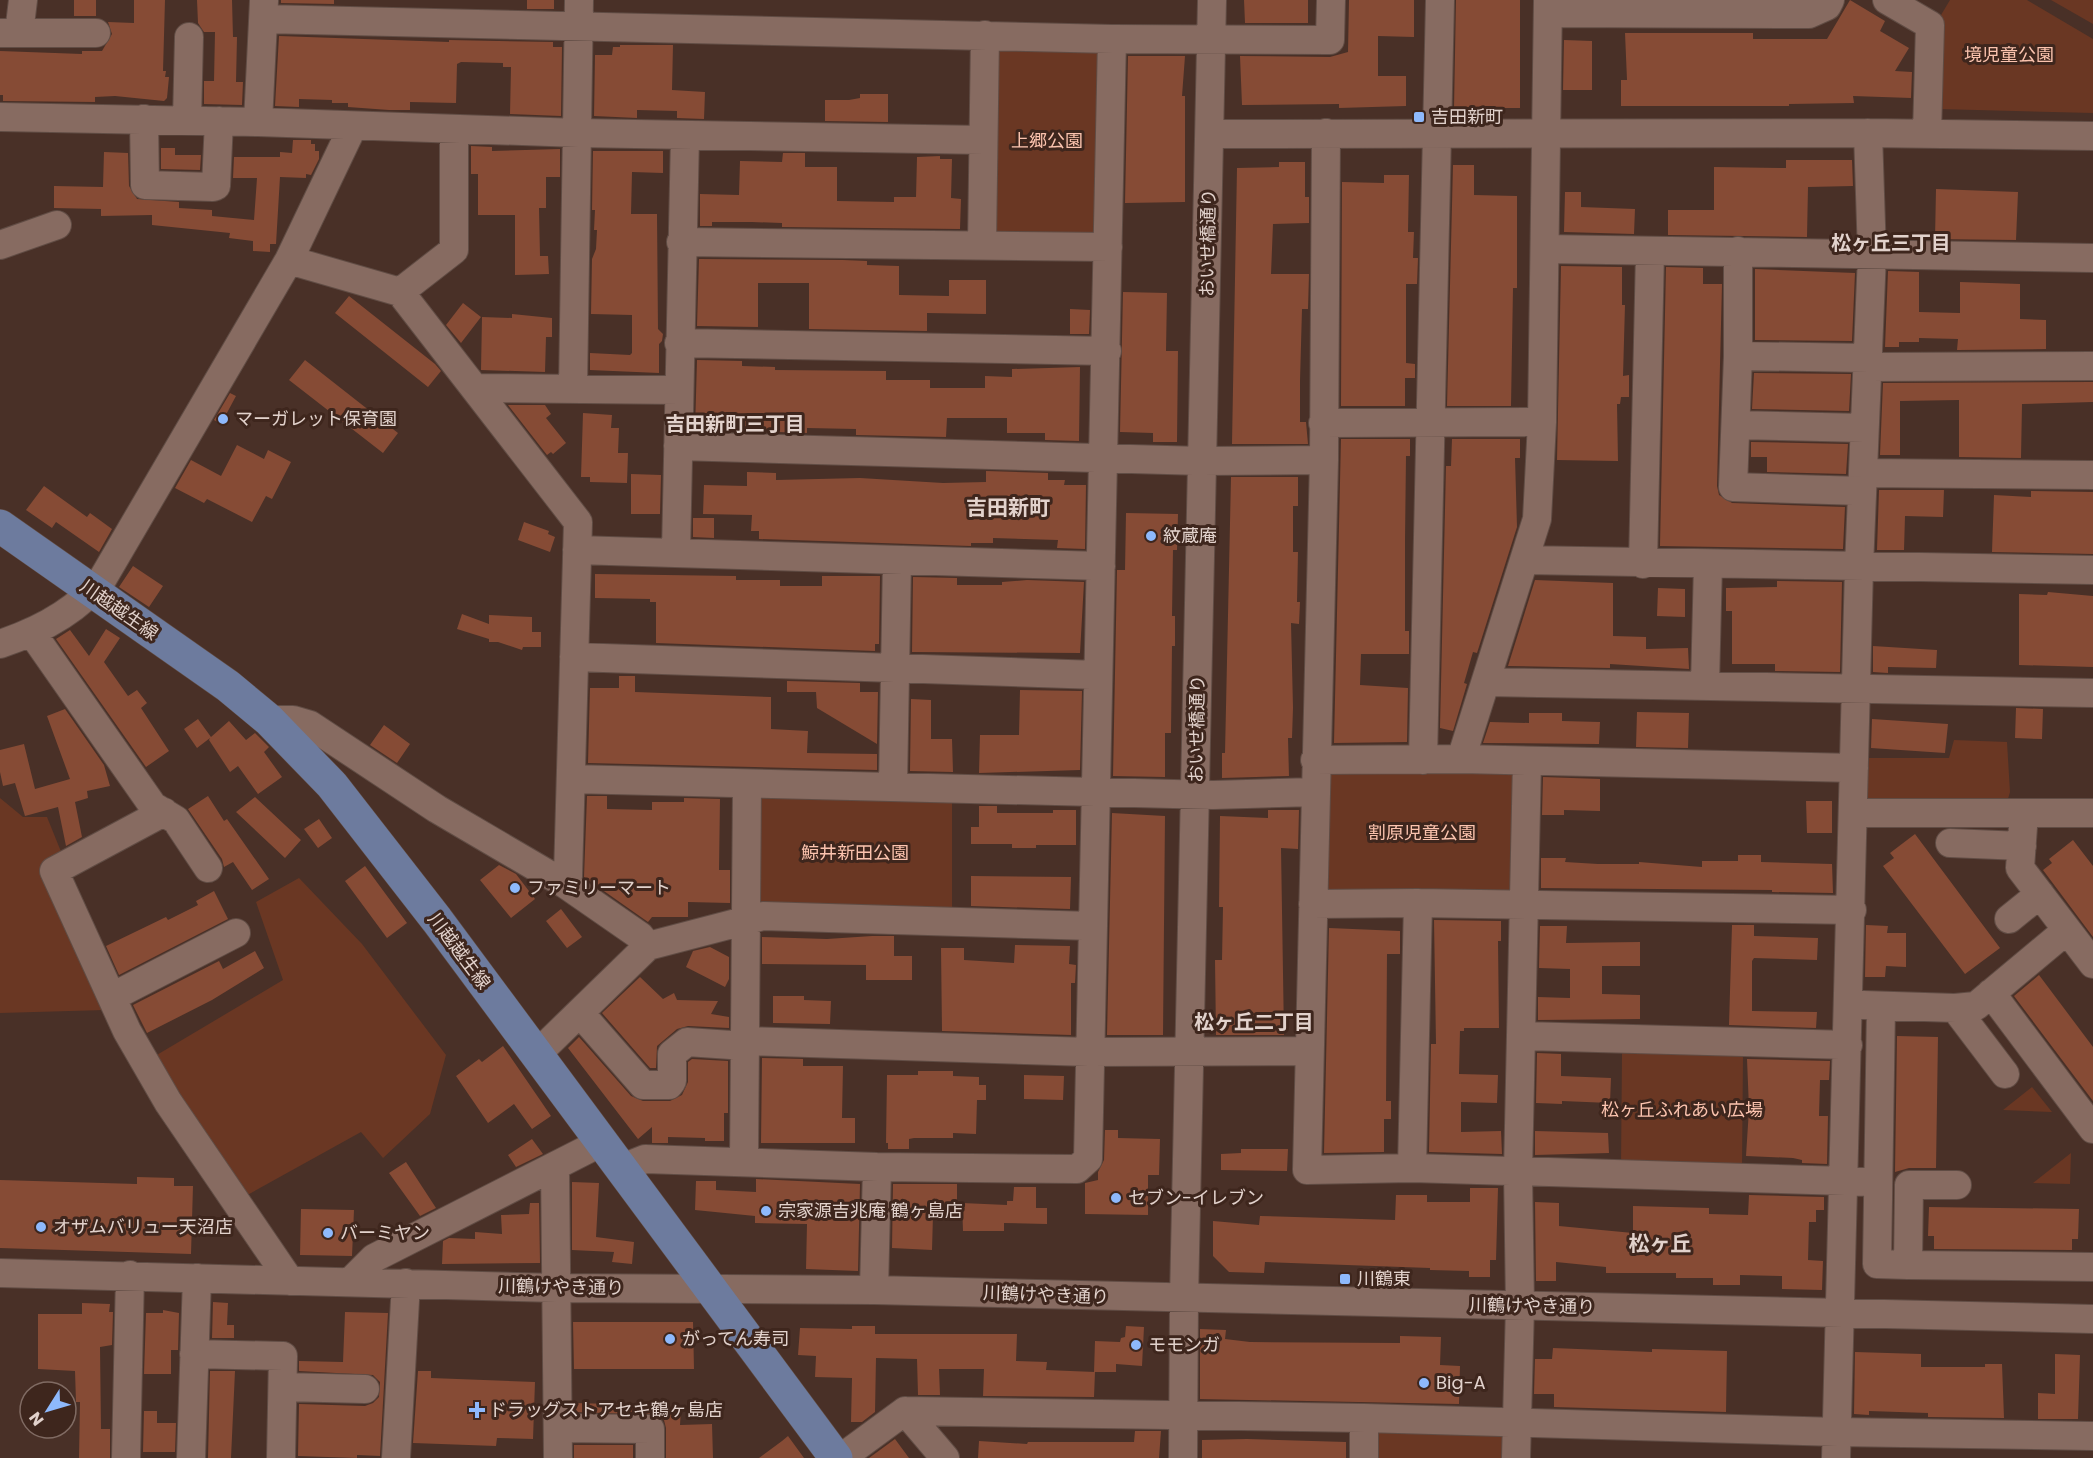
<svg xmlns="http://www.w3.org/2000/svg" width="2093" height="1458" viewBox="0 0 2093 1458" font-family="Poppins,'Noto Sans JP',sans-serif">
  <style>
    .green { fill: #6a3723 }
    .building { fill: #864b35 }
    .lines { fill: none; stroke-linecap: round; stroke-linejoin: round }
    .minor-casing { stroke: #604c44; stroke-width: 30 }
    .major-casing { stroke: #604c44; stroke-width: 34 }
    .minor { stroke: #876b61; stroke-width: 28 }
    .major { stroke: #6d7b9e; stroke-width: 33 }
    .poi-dot { fill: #8eb9fc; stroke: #3e261d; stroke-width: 2 }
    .labels { text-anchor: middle; stroke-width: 6; stroke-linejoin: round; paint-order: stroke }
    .park-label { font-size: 18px; fill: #fbc3ae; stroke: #3e261d }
    .poi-label { font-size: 18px; fill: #e2d2cc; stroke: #3e261d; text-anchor: start }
    .street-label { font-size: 18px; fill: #e2d2cc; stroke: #3e261d }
    .neighbourhood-label { font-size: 20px; font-weight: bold; fill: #e2d2cc; stroke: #3e261d }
    .quarter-label { font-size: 21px; font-weight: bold; fill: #e2d2cc; stroke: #3e261d }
  </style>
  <rect width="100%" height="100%" fill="#493027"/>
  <path class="green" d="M1950,0H2027L2093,39V113L1938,109V20Z
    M2051,0H2093V24Z
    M994,44L1102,46L1099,238L991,236Z
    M1954,740L2007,742L2010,792L2006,806L1864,808L1865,758H1949Z
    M1323,766L1523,767L1521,899H1320Z
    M758,794L952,796V911L758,910Z
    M0,798L23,817H47L64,859L105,1010L0,1013Z
    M299,878L362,944L446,1055L430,1114L383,1158L361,1132L242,1198L150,1059L283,980L256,902Z
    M1622,1053L1743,1055L1742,1168L1621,1166Z
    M2032,1087L2052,1112L2003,1110Z
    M2071,1153L2070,1184L2033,1183Z
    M1374,1428L1503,1432L1502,1458H1373Z"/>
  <path class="building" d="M74,0H96V16H74Z
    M134,0H165L163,71H166L165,77H169L167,98L164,101L115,96L95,97V102L3,101V95H0V51L82,54V51H102L112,34L108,22L134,23Z
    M197,0H232L233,37H237L236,82H243L242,105L204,104V81H214L215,32H204L198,23Z
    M281,0H334V4L281,3Z
    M527,0H554V9H527Z
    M1244,0H1308V23H1245Z
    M1349,0H1414V37L1378,36V76H1406V106L1339,108V104L1242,105L1240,56L1330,57L1348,52Z
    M1456,0H1520V108H1454Z
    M1850,0L1885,21L1880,31L1909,48L1895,71L1912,72L1911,98L1853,96L1854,103L1789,104V106H1621V80H1627L1625,33H1753V39H1827Z
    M279,36L449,42V40L553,42V47H562L561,116L510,114L511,67H503V63L461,62L457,64L456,103L410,102V110H389L348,107V103H332V100L299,99V107L275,106Z
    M1564,40L1592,41V90H1563Z
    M620,45H673L672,90L705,92L704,119L677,118V111L637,110V118L594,116L595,55H612L613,47H620Z
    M1128,56H1185L1182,96H1185V202L1125,203Z
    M860,94H888V122L825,121V100H849L860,98Z
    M293,140H311V144H315V151H319V159L311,175L306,174V178L280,177L276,244H270V252L253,251V241L229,238L230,233L152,225V215L101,216V209L54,208V186L103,187L104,152L128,153L129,186L137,199L179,202V208L212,210V216L254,220L257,178H233L234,157H280V152L292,153Z
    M471,146L492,147V151L560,149V177H546V208H539L540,256H548L549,274L515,275V215H478V174H471Z
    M161,148H175V155H201L200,170L161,169Z
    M593,151H663V173L632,172L631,214H657L658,329L663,334L662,341L659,344V373L590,370V353L630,355L632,353V315L591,314L592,259L596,249L597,230H594L595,210H592Z
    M783,153H805V167H837V201L894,202V197H916L917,157L940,156V159H952L951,198L961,199L960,229L782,227V223L752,222H712V226H700V194L739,195L740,161L782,162Z
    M1786,160H1852L1853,186L1808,187L1807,237L1668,235V210H1714V167L1786,168Z
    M1279,162H1305V197H1309V223L1273,224L1271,274H1309L1308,309H1302L1300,381V422H1306L1308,444H1232L1237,168L1279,167Z
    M1453,165H1474V195L1517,196V288H1513L1511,406H1447Z
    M1384,175H1409L1408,232H1414L1413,258H1418L1417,284H1406V363L1415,364V378H1405V406H1341L1342,182L1384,183Z
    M1936,189L2018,192L2016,240L1935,239Z
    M1565,192H1581V207L1635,209L1634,234L1564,232Z
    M699,259L843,260L867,261V265L899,266V295L949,296V280H986V314L927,313V331L809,329V283H758V327L697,326Z
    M1561,266L1622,267V305H1625L1623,376L1629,375V397H1621L1620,404H1617L1618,461L1557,460Z
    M1666,267L1703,268V284H1722L1717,486L1719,495L1732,503L1845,507L1843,549L1660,546Z
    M1755,269L1855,273L1852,341L1755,340Z
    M1888,271L1919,272V312L1960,313V282L2020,284V319L2046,320V349L1957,350L1958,339L1919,338V342H1899V347H1885Z
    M1123,292L1167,293L1166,351H1178L1177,442H1153V433L1120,432Z
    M349,296L435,364L441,371L428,387L335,313Z
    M463,303L481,317L461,343L446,325Z
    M1070,309L1090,310L1089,334H1070Z
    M512,314L552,318V337H546L545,372L481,370L482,317L512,318Z
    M305,360L398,433L383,453L289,380Z
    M697,360L742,361V366L775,367V370L886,371V380H930V388H985V376L1012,377V369L1080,367L1079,441L1045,440V433H1007V418H947L946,437L856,435V429L807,428V433L779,432V429L695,430Z
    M1754,373L1851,374L1849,411L1752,409Z
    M2093,382V402L2022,404L2021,458L1959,457V400L1900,401V455H1880L1883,383Z
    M230,393L236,396L221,424L214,420Z
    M508,405H545L551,414L546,418L566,443L553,454L551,452L547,455Z
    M583,413L612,415L611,428H619L618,453H628L627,483L590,482V477H581Z
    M1341,439H1410V456H1406L1405,541V631H1409V654H1361L1360,685L1408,688L1407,742L1334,743Z
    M1452,439H1520V458H1515L1517,527L1477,653L1473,652L1464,683L1467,684L1453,731L1440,728L1446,466H1451Z
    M1751,442L1848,444L1846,474L1767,472V457H1751Z
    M237,445L264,459L268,450L291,462L272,499L266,496L252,522L207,499L204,503L175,488L191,460L221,476Z
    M986,471L1048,473V480H1065L1064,485H1086L1085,549L1057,548L1058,540L993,538V543H971V546L759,539V531H751L752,515L703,514L704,485L747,486V472L776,473V480L860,478L943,483L986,482Z
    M631,474L661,475L660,514H631Z
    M1231,477H1298V506H1293V552H1298L1297,602H1300L1299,624L1291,623L1293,708L1292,738H1288L1289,776L1222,778V753H1225Z
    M44,486L87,517L90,513L112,529L99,552L56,522L52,528L26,510Z
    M1879,490H1944L1943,517L1905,516L1904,550H1877Z
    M2031,491L2093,492V554L1992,552L1994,495L2031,497Z
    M1126,513L1178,514L1177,550H1173L1172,616H1175V646H1172L1171,733H1165V777L1113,776L1117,570H1125Z
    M693,518H714V538L693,537Z
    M524,522L549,531L548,534L555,537L550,552L518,540Z
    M133,566L163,586L149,607L119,587Z
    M595,574L736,576V580H780V586H822V576H880L879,644H875V651L656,643V602H650V599L595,598Z
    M913,577L957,578V585H1002V582L1027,580L1084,582L1080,653L912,652Z
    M1535,580L1613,583V636L1646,637V649L1688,648L1689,669L1610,664V668L1508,666Z
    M1777,581L1842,582L1840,672L1775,671V664H1732V611H1726V588L1777,587Z
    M1658,588L1685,589V617L1657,616Z
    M2048,592L2093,596V667L2019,665V594L2047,595Z
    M462,614L489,624V615L532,617V632H541V647H523L522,650L498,642H489V639L457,629Z
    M106,629L120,638L104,662L128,696L137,690L147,703L141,708L169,751L146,767L56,639L70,630L89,656Z
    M1873,646L1937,650L1936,668L1888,667V673L1873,672Z
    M619,676H635V692L771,697V729L808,731L807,753L877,754V770L588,763L590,688H619Z
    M787,681L860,683V692H878L877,744L817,708L816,692H787Z
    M1020,690L1082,691L1080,770L979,773L980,735H1019Z
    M911,699L931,700V739H952L953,772L910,771Z
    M2016,708L2043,709L2042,739L2015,738Z
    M65,709L104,765L110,786L87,791L88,798L75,802L82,837L66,846L58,807L25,816L15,783L3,786L0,772V750L24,744L35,789L70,779L47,716Z
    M1637,712L1689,713L1688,748L1636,747Z
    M1529,713H1562V721L1600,722L1599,744L1483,743L1490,722L1529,723Z
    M198,719L211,737L229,721L246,740L255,733L269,747L264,752L282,777L258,794L238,766L230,772L209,740L210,738L197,748L184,729Z
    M1872,719L1948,724L1945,753L1871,748Z
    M384,725L410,744L397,763L370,745Z
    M1543,777L1600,779V811L1564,810V815H1542Z
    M208,796L224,821L227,819L269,879L252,890L233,862L224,867L222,859L188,809Z
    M587,796H607V809L652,810V802H684V798L720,799L719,870H730V903L688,902V917H652L648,922L584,877Z
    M255,797L301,840L285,858L236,812Z
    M1806,801H1832V833H1807Z
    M979,806H997V813H1053V810H1076V845H1036V848H1012V844H971V827H979Z
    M1268,810H1299L1298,849L1281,848L1284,1035H1216L1215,960H1222L1223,907H1219L1220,816L1268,818Z
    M1112,813L1165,816L1163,1035H1107Z
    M319,819L332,838L318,848L304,829Z
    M1915,834L2000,948L1965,974L1883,866L1894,858L1890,853Z
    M2073,840L2093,866V937L2043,870L2052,863L2049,859Z
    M1738,855H1761V862L1832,864L1833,893L1772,892V890L1541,888V858H1566L1565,862L1598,864H1639V862L1702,867V861H1738Z
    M499,865L516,874L535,899L511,918L480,880Z
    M365,866L407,923L387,938L345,881Z
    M971,876L1071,877L1070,909L971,906Z
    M214,891L228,919L119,975L106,946L166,917L168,920L198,905L196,901Z
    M561,909L582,937L567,948L546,921Z
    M1434,920L1501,921V941H1498L1499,1028H1464V1031H1460L1459,1074L1498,1075L1497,1103L1461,1102V1132L1501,1131L1502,1154L1429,1152L1431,1044H1436Z
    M1732,925H1754V936L1818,938L1817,960L1754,958L1752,961V1011L1817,1012L1816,1028L1729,1025Z
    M1866,925L1888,926L1887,933H1906V967L1886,966L1885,977H1865Z
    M1540,926H1567L1566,943L1640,942V966H1602V994L1640,995V1019L1538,1020V997L1570,998V969L1539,968Z
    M1329,928L1400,931V954H1387L1386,1101H1391V1119H1384V1152L1324,1153Z
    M872,936H894V956H912V980H866V965L762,964V937L827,939Z
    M1015,945L1070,946L1069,964L1076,965L1075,983H1071V1035L942,1031L941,948H964V960L1014,963Z
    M710,947L729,957V979L725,987L686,967L693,951Z
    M255,951L264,968L212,1000L147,1033L133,1005L219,961L223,969Z
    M2039,975L2093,1047V1101L2014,996Z
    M640,977L663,999L674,993L677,1000L718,1001L711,1014L729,1017V1028L688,1026L677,1029L657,1046L656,1068H650L602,1013Z
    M773,996H804V1000L831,1001L830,1024L773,1023Z
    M1897,1036L1938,1037L1936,1168H1909L1895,1172Z
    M579,1037L631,1096L643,1101H670L682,1095L688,1082V1062L692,1059L728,1061V1113H724V1141H705V1138L668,1137V1143H652V1127L638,1139L568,1048Z
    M503,1046L551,1116L532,1129L514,1104L488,1123L456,1076L479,1059L482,1062Z
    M1537,1053L1561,1054V1076L1611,1078L1610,1103L1562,1101V1104L1536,1103Z
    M762,1058L803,1059V1066H843L842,1118H855V1143H761Z
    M1747,1059L1830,1061L1829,1080H1820L1819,1116H1828L1827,1164L1802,1163V1160L1793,1158L1746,1156L1749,1109Z
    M918,1071H953V1076L979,1077V1085H986V1100H977L976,1134L953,1133V1138H914L909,1139V1149H888V1143H886L887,1075H918Z
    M1024,1075L1064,1076L1063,1100L1024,1099Z
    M1105,1130H1118V1138L1160,1139L1159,1175H1148V1215L1085,1214V1183L1098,1180V1172L1104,1160Z
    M1535,1131L1608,1133L1609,1153L1535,1155Z
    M532,1139L543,1154L516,1167L508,1155Z
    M1241,1149H1288L1287,1171L1221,1170V1154L1241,1153Z
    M406,1162L436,1208L420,1216L389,1173Z
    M137,1177L174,1178V1186H193L191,1254L0,1248V1180L137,1184Z
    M756,1179L860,1184L858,1271L806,1269L807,1224L755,1223V1216L695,1210L696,1181H716V1190L756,1192Z
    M572,1182L599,1183L596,1237L634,1242L632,1264L612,1262L614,1252L572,1250Z
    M893,1184H957V1215H933L932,1250L892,1248Z
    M1014,1187H1036V1208H1047V1224L1004,1223V1231H963L962,1203L1007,1205V1201H1013Z
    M1470,1188H1498L1496,1260H1490V1277H1469V1271L1430,1270V1268L1265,1262L1264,1273L1229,1272L1213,1256V1221L1259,1225L1260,1216L1395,1220L1396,1195H1427V1202H1470Z
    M1749,1195L1824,1197V1210H1816V1222H1809L1808,1260L1823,1261L1822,1290L1782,1289V1276L1740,1275V1285H1713V1278H1676V1273H1606V1267L1556,1262V1281H1536L1535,1202L1559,1203V1226L1633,1233V1206L1709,1208V1214L1748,1215Z
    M530,1203H539L540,1263L442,1264L443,1241L449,1238L475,1239V1232L502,1234L501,1215L529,1214Z
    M1929,1207L2079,1209L2078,1239H2072V1250L1934,1249V1236H1928Z
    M301,1209L354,1210L352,1256L300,1255Z
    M213,1302L228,1303L227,1325H234V1338H212Z
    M82,1303L110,1304L109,1312H113L112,1345L100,1347L101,1429H110V1458H79L80,1402H76L75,1371L38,1369V1314H82Z
    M163,1310L179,1313L178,1350H171V1374H144L146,1313H163Z
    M345,1312L388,1313L380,1456L357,1455V1458L298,1456L299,1404L365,1406L373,1403L379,1397L380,1382L373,1375L299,1371V1361L343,1362Z
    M573,1322H693L694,1369H574Z
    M852,1326H875V1334H1017L1016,1361L1047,1362L1046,1370L1095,1372L1094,1397L983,1396L984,1369H939L940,1395H918L917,1359L876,1358L875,1412L862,1422H851L852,1378L815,1377L816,1356L798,1355L800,1328L852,1329Z
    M1126,1326L1144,1327L1142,1366L1116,1364V1372H1094L1095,1341L1120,1342L1121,1338L1125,1337Z
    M1200,1329L1226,1330L1225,1339L1250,1342L1400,1343V1336L1441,1337L1440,1365L1460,1366L1459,1404L1200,1399Z
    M1553,1348L1652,1352V1349L1727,1351L1726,1412L1554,1407V1394H1534L1535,1359H1552Z
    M1855,1352L1921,1354V1367H1985V1364H2002L2004,1418L1928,1417V1413L1869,1411V1415L1854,1414Z
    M2055,1354L2080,1355L2078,1419H2038V1393L2055,1394Z
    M210,1371H235L231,1458H208Z
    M418,1371H431V1378L535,1382L533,1439L497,1438L496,1446L413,1443Z
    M574,1403L650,1405V1408L681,1409L680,1425L712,1424L713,1458H666V1428L664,1420L658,1415L574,1412Z
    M144,1411H157V1423H176L175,1452H143Z
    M1135,1431H1161L1159,1458H978L979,1441L1027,1444L1028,1442H1134Z
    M788,1436L804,1458H759L782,1441Z
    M895,1439L909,1458H869Z
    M1247,1439L1346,1442V1458H1202V1440Z
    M574,1445H633V1458H574Z"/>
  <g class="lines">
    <defs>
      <path id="minor" d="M1887,0L1930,25L1927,134
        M1548,13L1809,14L1827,6L1830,0
        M264,19L1112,39L1330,40L1331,0
        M0,33H96
        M19,33L23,0
        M0,117L258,122L264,1
        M144,119L145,185L213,187L216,186L219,121
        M187,120L189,37
        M258,122L578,133L983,140
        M1326,133L1324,460L1307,1170L1412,1168L1878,1182
        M1210,134L1868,133L2093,136
        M681,242L1108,247
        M0,245L57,225
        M982,245L985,35
        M1545,249L2093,258
        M1738,251V356L1733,487L1862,491
        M289,260L400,292L578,522L568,876L565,884
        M400,292L454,250V129
        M679,343L1107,351
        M1738,356L1868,358
        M1868,367L2093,366
        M477,388L679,390
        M573,389L579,0
        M1323,423L1542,422
        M1736,425L1864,428
        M678,446L1202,461L1324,460
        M1863,473L2093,475
        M577,550L1101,566
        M676,552L685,136
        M1525,560L2093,570
        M1643,564L1650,252
        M32,633L153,806L176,820L208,868
        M0,644C39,631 77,612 103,578L289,260L353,126
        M574,657L1098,675
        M1487,682L2093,693
        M1705,685L1708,564
        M269,720H293L310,725L437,809L565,884L640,936L648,946
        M1461,759L1537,519L1542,422L1548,0
        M1315,760L1461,759L1854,768
        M1423,760L1440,0
        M571,779L1213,795L1314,792
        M893,786L897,560
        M164,812L54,871L127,1031L168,1102L290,1281
        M1854,813H2093
        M2024,813L2020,868L2093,964
        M1950,843L2022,846
        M1313,904L1418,903L1852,910
        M2009,919L2040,894
        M1991,993L2093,1129
        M112,997L236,933
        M1863,1005L1955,1008L1976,1006L2067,930
        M1881,1006L1877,1264L1908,1265
        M1955,1008L2005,1074
        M580,1013L643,1085H669L672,1081V1054L687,1042L746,1046
        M1523,1036L1848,1045
        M746,1041L1089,1052L1308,1051
        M536,1055L648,946L763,916L1092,926
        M744,1162L747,785
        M555,1166L558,1458
        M1412,1168L1418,903
        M620,1169L645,1159L877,1167L1077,1169L1088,1159L1112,39
        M1957,1185H1909L1908,1265L2093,1267
        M0,1273L556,1288L874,1290L2093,1319
        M350,1282L374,1258L600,1143
        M874,1290L877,1167
        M194,1354L283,1356L281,1458
        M283,1387L365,1389
        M905,1411L945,1458
        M558,1428L650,1429V1458
        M126,1458L130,1275
        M191,1458L197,1278
        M396,1458L406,1283
        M841,1458L905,1411L1364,1418L1837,1432L2093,1436
        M1183,1458L1184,1299L1212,0
        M1364,1458V1418
        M1516,1458L1520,1306L1518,1172L1527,761
        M1836,1458L1859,567L1872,255L1868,133"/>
      <path id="major" d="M0,526L228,686L269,720L332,785L437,920L836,1458"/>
    </defs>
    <use href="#minor" class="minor-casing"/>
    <use href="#major" class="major-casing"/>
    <use href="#minor" class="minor"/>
    <use href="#major" class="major"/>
  </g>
  <g class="poi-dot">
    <rect x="1413" y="111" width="12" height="12" rx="3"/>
    <circle cx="223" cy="419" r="6"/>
    <circle cx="1151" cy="536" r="6"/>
    <circle cx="515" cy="888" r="6"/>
    <circle cx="1116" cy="1198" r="6"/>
    <circle cx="766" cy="1211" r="6"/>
    <circle cx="41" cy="1227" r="6"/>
    <circle cx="328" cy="1233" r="6"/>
    <rect x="1339" y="1273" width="12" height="12" rx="3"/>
    <circle cx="670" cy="1339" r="6"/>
    <circle cx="1136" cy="1345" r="6"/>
    <circle cx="1424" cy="1383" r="6"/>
    <path d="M474 1401h6v6h6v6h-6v6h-6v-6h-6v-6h6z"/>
  </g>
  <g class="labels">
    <g class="park-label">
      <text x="2009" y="61">境児童公園</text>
      <text x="1047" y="147">上郷公園</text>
      <text x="1422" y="839">割原児童公園</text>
      <text x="855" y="859">鯨井新田公園</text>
      <text x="1682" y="1116">松ヶ丘ふれあい広場</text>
    </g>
    <g class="poi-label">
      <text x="1431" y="123">吉田新町</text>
      <text x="235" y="425">マーガレット保育園</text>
      <text x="1163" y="542">紋蔵庵</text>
      <text x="527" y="894">ファミリーマート</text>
      <text x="1128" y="1204">セブン-イレブン</text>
      <text x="778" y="1217">宗家源吉兆庵 鶴ヶ島店</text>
      <text x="53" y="1233">オザムバリュー天沼店</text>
      <text x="340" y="1239">バーミヤン</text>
      <text x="1357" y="1285">川鶴東</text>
      <text x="682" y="1345">がってん寿司</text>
      <text x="1148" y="1351">モモンガ</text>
      <text x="1436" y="1389">Big-A</text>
      <text x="489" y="1416">ドラッグストアセキ鶴ヶ島店</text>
    </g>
    <g class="street-label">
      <text transform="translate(1208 243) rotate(-89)" y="6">おいせ橋通り</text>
      <text transform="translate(119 610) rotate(35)" y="6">川越越生線</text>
      <text transform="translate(1197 729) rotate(-89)" y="6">おいせ橋通り</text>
      <text transform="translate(459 951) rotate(53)" y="6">川越越生線</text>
      <text transform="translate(561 1287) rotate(1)" y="6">川鶴けやき通り</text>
      <text transform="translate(1046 1295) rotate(2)" y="6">川鶴けやき通り</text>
      <text transform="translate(1532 1306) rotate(1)" y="6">川鶴けやき通り</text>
    </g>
    <g class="neighbourhood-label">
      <text x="1891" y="250">松ヶ丘三丁目</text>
      <text x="735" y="431">吉田新町三丁目</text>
      <text x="1254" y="1029">松ヶ丘二丁目</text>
    </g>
    <g class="quarter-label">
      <text x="1008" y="515">吉田新町</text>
      <text x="1660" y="1251">松ヶ丘</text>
    </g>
  </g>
  <g transform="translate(48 1410) rotate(233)"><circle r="28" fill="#3e261d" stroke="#806b63" stroke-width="1.5"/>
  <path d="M0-4.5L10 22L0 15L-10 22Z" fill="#8eb9fc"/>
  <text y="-9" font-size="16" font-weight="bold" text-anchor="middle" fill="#e2d2cc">N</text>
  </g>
</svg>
